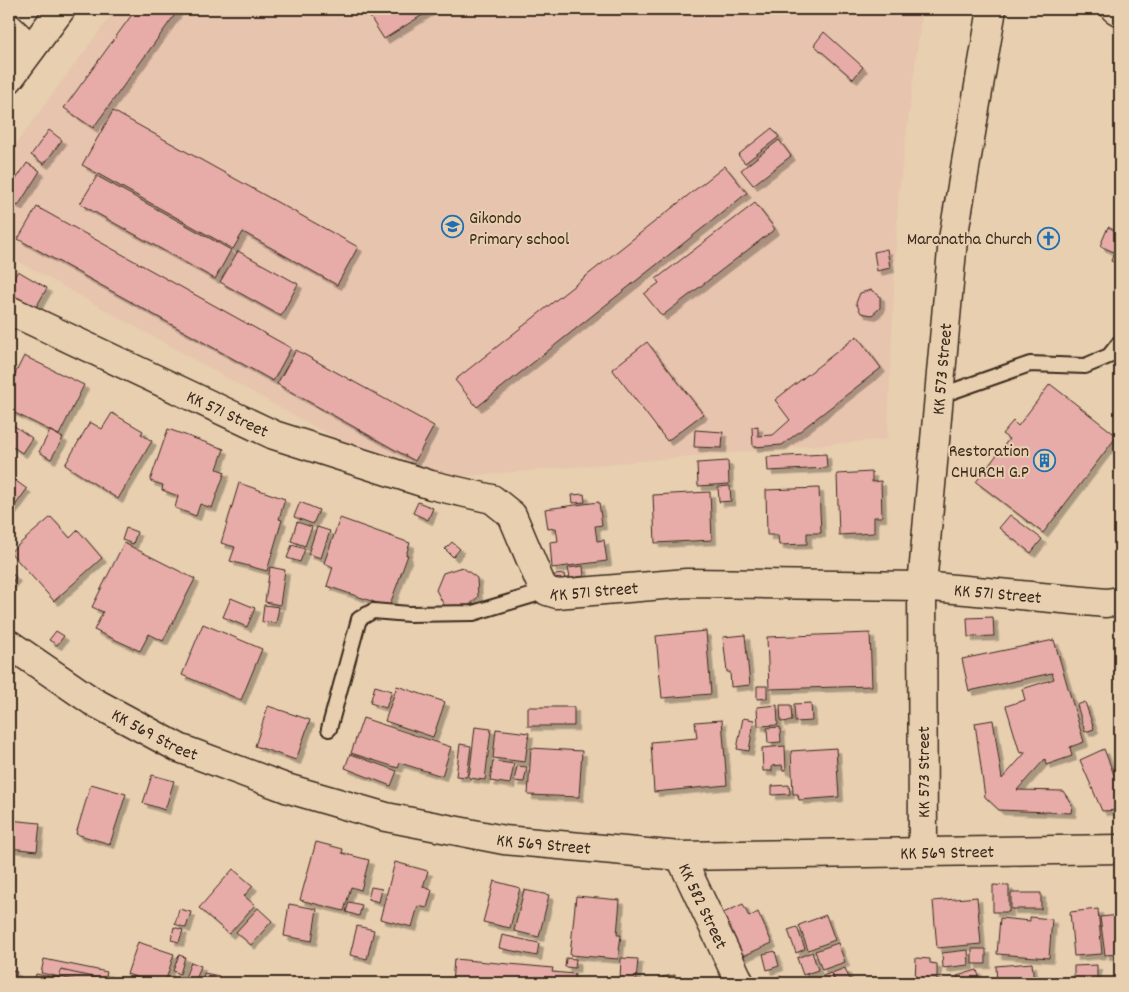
<svg xmlns="http://www.w3.org/2000/svg" width="1129" height="992" viewBox="0 0 1129 992" font-family="Dekko,sans-serif">
  <style>
    .built { fill: #e7c4ad }
    .building { fill: #e7aca8; stroke: #3b2a1e; filter: url(#shadow) }
    .lines { fill: none; stroke-linecap: round; stroke-linejoin: round }
    .lane-casing { stroke: #3b2a1e; stroke-width: 18 }
    .street-casing { stroke: #3b2a1e; stroke-width: 31 }
    .secondary-casing { stroke: #3b2a1e; stroke-width: 31 }
    .lane { stroke: #e7cfaf; stroke-width: 14 }
    .street { stroke: #e7cfaf; stroke-width: 28 }
    .secondary { stroke: #e7cfaf; stroke-width: 28 }
    .labels { text-anchor: middle; stroke-width: 4; stroke-linejoin: round; paint-order: stroke }
    .poi-label { font-size: 18px; fill: #3b2a1e; stroke: #e7cfaf; text-anchor: end }
    .street-label { font-size: 18px; fill: #3b2a1e; stroke: #e7cfaf }
  </style>
  <defs>
    <filter id="shadow"><feDropShadow dx="4.5" dy="4.5" stdDeviation="0" flood-color="#0004"/></filter>
  </defs>
  <rect width="100%" height="100%" fill="#e7cfaf"/>
  <filter id="ink" filterUnits="userSpaceOnUse"><feTurbulence type="fractalNoise" baseFrequency=".02" numOctaves="2"/><feDisplacementMap in="SourceGraphic" scale="10" xChannelSelector="R" yChannelSelector="G"/><feConvolveMatrix kernelMatrix="1 2 1 2 8 2 1 2 1" color-interpolation-filters="sRGB"/></filter>
  <g filter="url(#ink)">
    <path class="built" d="M116,9H922L898,198L887,439L457,477L358,451L9,256V153Z"/>
    <path class="building" d="M136,9H179L93,128L64,108Z
      M365,9H432L384,39Z
      M824,32L863,67L853,79L814,45Z
      M113,111L358,247L337,285L243,232L233,249L82,165Z
      M772,128L779,137L745,163L738,155Z
      M49,130L62,140L44,164L31,155Z
      M779,140L791,156L753,185L741,170Z
      M27,163L40,171L18,206L9,200V190Z
      M725,166L747,193L477,407L455,380Z
      M97,176L231,250L215,279L80,204Z
      M755,203L775,229L662,316L644,294L659,283L656,279Z
      M37,207L291,348L273,381L18,239Z
      M1108,227L1120,233V265L1111,261L1114,252L1100,246Z
      M887,249L890,268L877,271L874,252Z
      M238,251L298,284L281,316L220,282Z
      M18,271L47,288L35,309L9,293V286Z
      M871,290L880,296V308L872,315L861,313L856,303L860,293Z
      M857,336L881,368L782,445L753,447L752,427L758,426V436L773,435L790,420L775,400Z
      M647,342L703,414L667,441L612,369Z
      M296,350L434,426L415,461L277,384Z
      M24,356L84,385L59,435L9,410V386Z
      M1050,384L1117,436L1043,533L976,482L1009,439L1002,434L1013,421L1018,426Z
      M112,413L143,431L141,434L152,441L118,499L65,465L90,422L102,429Z
      M10,423L32,438L22,453L9,444Z
      M168,429L224,449L217,469L225,472L212,508L200,504L196,516L175,508L178,496L162,490L163,485L150,481Z
      M695,430L723,432L722,448L694,447Z
      M50,431L63,438L51,459L39,452Z
      M826,454L827,468L768,471L767,457Z
      M728,461L729,484L698,486L697,463Z
      M872,472V482L881,481L882,517H874V533L839,535L837,474Z
      M9,476L27,489L9,514Z
      M239,483L285,499L279,519L282,520L267,571L230,561L235,547L221,543Z
      M730,486L731,501L719,502L718,487Z
      M819,488L821,533H807V544L779,545L778,535H767L766,490Z
      M710,492L712,540L655,543L653,495Z
      M584,494L585,502L573,503L572,495Z
      M300,502L319,510L313,524L294,517Z
      M418,502L433,508L428,520L413,513Z
      M599,502L602,525L595,526L597,541L604,540L607,561L552,568L550,542L558,541L556,528L548,529L545,509Z
      M1010,515L1042,539L1031,553L999,528Z
      M51,517L70,538L78,530L102,558L54,601L10,552Z
      M340,518L410,543L406,555H408L389,607L327,586L333,567L324,563Z
      M297,522L312,527L305,546L291,541Z
      M317,527L330,531L321,558L308,554Z
      M126,528L137,532L133,544L122,540Z
      M452,542L460,549L453,557L445,549Z
      M124,543L195,579L163,641L149,634L140,651L94,630L103,612L92,607Z
      M292,545L305,549L300,562L287,558Z
      M583,566L584,576L570,578L568,568Z
      M270,567L285,570L280,605L265,602Z
      M462,567L477,578L478,597L464,610L445,607L436,590L443,573Z
      M9,572L16,577L9,587Z
      M564,574L566,584L547,576Z
      M231,598L255,608L247,627L223,617Z
      M264,605L279,607L276,623L262,622Z
      M993,617L994,636L968,637L967,618Z
      M203,624L262,649L241,700L182,675Z
      M56,631L64,636L57,645L49,640Z
      M706,631L711,694L662,698L656,636Z
      M870,633L872,686L769,689L767,637Z
      M745,635L750,685L731,687L730,672H727L723,637Z
      M1054,640L1084,742L1070,747L1072,756L1046,765L1045,759L1017,790L1063,791L1072,805L1071,813L999,810L985,797L975,723L993,720L1002,779L1026,752L1020,753L1006,706L1025,700L1022,689L1054,679L1052,673L969,691L962,659Z
      M375,686L392,691L386,708L370,703Z
      M397,686L445,702L433,737L385,721Z
      M757,686H767V698L757,699Z
      M1085,702L1094,729L1085,732L1077,705Z
      M811,703L812,721L795,722L794,704Z
      M777,705L778,725L758,726L757,707Z
      M780,705H791L792,721L781,722Z
      M268,706L310,720L296,760L255,746Z
      M528,707H574V726H528Z
      M363,718L451,747L442,776L400,763L398,768L351,753Z
      M743,718L754,720L749,751L737,749Z
      M722,720L727,785L654,792L651,742L697,738L695,722Z
      M1120,726V740L1116,727Z
      M475,727L491,729L485,780L469,778Z
      M780,727L781,742L768,743L767,728Z
      M496,729L529,733L525,762L493,758Z
      M460,744L471,746L467,777L456,776Z
      M785,746L786,770H783L782,765L772,766V771H763L762,748Z
      M531,748L582,751L579,797L528,795Z
      M836,748L839,797L799,800L798,794H793L791,751Z
      M1104,749L1120,790V810L1102,811L1080,760Z
      M350,754L397,771L391,786L345,768Z
      M493,761L514,764L510,784L490,781Z
      M517,766L527,767L524,782L514,781Z
      M152,775L174,781L165,810L143,803Z
      M91,784L126,794L110,844L76,834Z
      M789,785L790,794L772,795V786Z
      M9,820L40,823L37,851L9,848Z
      M316,842L343,849L342,853L369,860L361,890L351,887L344,911L300,900Z
      M395,862L428,871L423,887L432,890L427,908L418,906L412,927L380,919Z
      M233,869L253,886L244,896L255,905L229,934L199,908Z
      M494,881L520,888L510,928L483,922Z
      M993,885L1009,886V912H993Z
      M371,887L382,889L379,902L368,899Z
      M524,890L549,895L539,937L514,931Z
      M1011,893H1041V909H1011Z
      M576,896L620,900L617,935H621L618,959L570,955Z
      M977,897L981,944L937,948L933,901Z
      M349,902L362,905L359,916L346,912Z
      M289,904L317,909L312,941L284,936Z
      M743,904L749,917L758,912L772,943L741,957L721,914Z
      M258,908L272,921L251,945L236,932Z
      M179,909L191,912L186,928L175,924Z
      M1098,909L1102,954L1074,956L1070,912Z
      M826,915L835,940L808,950L799,925Z
      M1120,915V954L1105,955L1100,917Z
      M1030,917L1052,919L1049,958L997,954L1000,918L1030,921Z
      M357,926L374,930L367,959L350,955Z
      M174,927L183,930L179,942L171,940Z
      M797,927L805,949L796,953L788,930Z
      M502,935L539,943L537,956L499,948Z
      M138,942L174,954L165,983H154L127,974Z
      M838,943L845,962L822,970L815,951Z
      M972,949H986V964H972Z
      M968,950L969,965L943,968L942,953Z
      M775,951L779,966L767,970L763,954Z
      M812,952L818,970L803,975L797,958Z
      M179,955L185,957L180,974L173,971Z
      M566,958L576,959L575,968L565,967Z
      M621,958L638,959L636,981H620Z
      M916,958L930,959V963L937,964V983H915Z
      M44,959L107,972L104,983H88L41,973Z
      M454,959L553,968L552,972L575,974L574,983H452Z
      M191,962L201,966L195,983H183Z
      M1032,963L1034,983H997L996,966Z
      M1097,965V983H1074V966Z
      M845,968L851,983H836L832,973Z
      M9,969L17,972L13,983H9Z
      M61,970L106,980L105,983H34L36,974L59,979Z
      M977,970L981,983H960L957,976Z
      M204,973L219,976L217,983H202Z
      M831,973L835,983H804V982Z
      M675,975L676,983H663L662,977Z
      M780,976L783,983H761Z"/>
    <g class="lines">
      <defs>
        <path id="lane" d="M939,396L1030,364L1085,366L1109,356L1120,342
          M329,729L359,619L373,611L409,614L473,613L547,591"/>
        <g id="street">
          <path d="M9,28L31,49"/>
          <path d="M9,79L61,9"/>
          <path id="s1" d="M9,310L274,435L431,485L492,499L512,515L541,584L547,591L557,594L687,583L922,586L1106,603L1120,601"/>
          <path id="s2" d="M9,644L92,701L179,748L286,788L386,817L504,840L680,856L1120,849"/>
          <path id="s3" d="M923,850L922,586L953,239L992,9"/>
          <path id="s4" d="M680,856L740,983"/>
        </g>
        <path id="secondary" d="M1115,9L1120,12"/>
      </defs>
      <use href="#lane" class="lane-casing"/>
      <use href="#street" class="street-casing"/>
      <use href="#secondary" class="secondary-casing"/>
      <use href="#lane" class="lane"/>
      <use href="#street" class="street"/>
      <use href="#secondary" class="secondary"/>
    </g>
  </g>
  <defs>
    <symbol id="school-ring" viewBox="-11 -11 22 22"><circle r="9.5" fill="#e7cfaf" stroke="#1f6fb2" stroke-width="1.5"/><path d="M0-5L7-2L0 1L-7-2ZM-4 1L0 2.5L4 1V4Q0 6-4 4Z" fill="#1f6fb2"/></symbol>
    <symbol id="church-ring" viewBox="-11 -11 22 22"><circle r="9.5" fill="#e7cfaf" stroke="#1f6fb2" stroke-width="1.5"/><path d="M-1.2-6h2.4v3.5h3.3v2.4h-3.3V6h-2.4V-.1h-3.3v-2.4h3.3Z" fill="#1f6fb2"/></symbol>
    <symbol id="building-ring" viewBox="-11 -11 22 22"><circle r="9.5" fill="#e7cfaf" stroke="#1f6fb2" stroke-width="1.5"/><path d="M-4-6H4V6H1V3H-1V6H-4ZM-2.5-4.3h1.7v1.8h-1.7ZM.8-4.3h1.7v1.8H.8ZM-2.5-1h1.7V.8h-1.7ZM.8-1h1.7V.8H.8Z" fill="#1f6fb2"/></symbol>
  </defs>
  <g fill-rule="evenodd">
    <use href="#school-ring" x="440" y="214" width="25" height="25"/>
    <use href="#church-ring" x="1036" y="226" width="25" height="25"/>
    <use href="#building-ring" x="1032" y="448" width="25" height="25"/>
  </g>
  <g class="labels">
    <g class="poi-label">
      <text x="469" y="223" text-anchor="start">Gikondo<tspan x="469" dy="21">Primary school</tspan></text>
      <text x="1032" y="244">Maranatha Church</text>
      <text x="1029" y="456">Restoration<tspan x="1029" dy="21">CHURCH G.P</tspan></text>
    </g>
    <g class="street-label">
      <text dy="6" stroke="none"><textPath href="#s3" startOffset="482">KK 573 Street</textPath></text>
      <text dy="6" stroke="none"><textPath href="#s1" startOffset="242">KK 571 Street</textPath></text>
      <text dy="6" stroke="none"><textPath href="#s1" startOffset="678">KK 571 Street</textPath></text>
      <text dy="6" stroke="none"><textPath href="#s1" startOffset="1082">KK 571 Street</textPath></text>
      <text dy="6" stroke="none"><textPath href="#s2" startOffset="172">KK 569 Street</textPath></text>
      <text transform="translate(923 772) rotate(-90)" y="6">KK 573 Street</text>
      <text dy="6" stroke="none"><textPath href="#s2" startOffset="578">KK 569 Street</textPath></text>
      <text dy="6" stroke="none"><textPath href="#s2" startOffset="982">KK 569 Street</textPath></text>
      <text dy="6" stroke="none"><textPath href="#s4" startOffset="55">KK 582 Street</textPath></text>
    </g>
  </g>
  <rect width="1129" height="992" fill="none" stroke="#e7cfaf" stroke-width="30"/>
  <rect x="15" y="15" width="1099" height="962" fill="none" stroke="#3b2a1e" stroke-width="2" filter="url(#ink)"/>
</svg>
